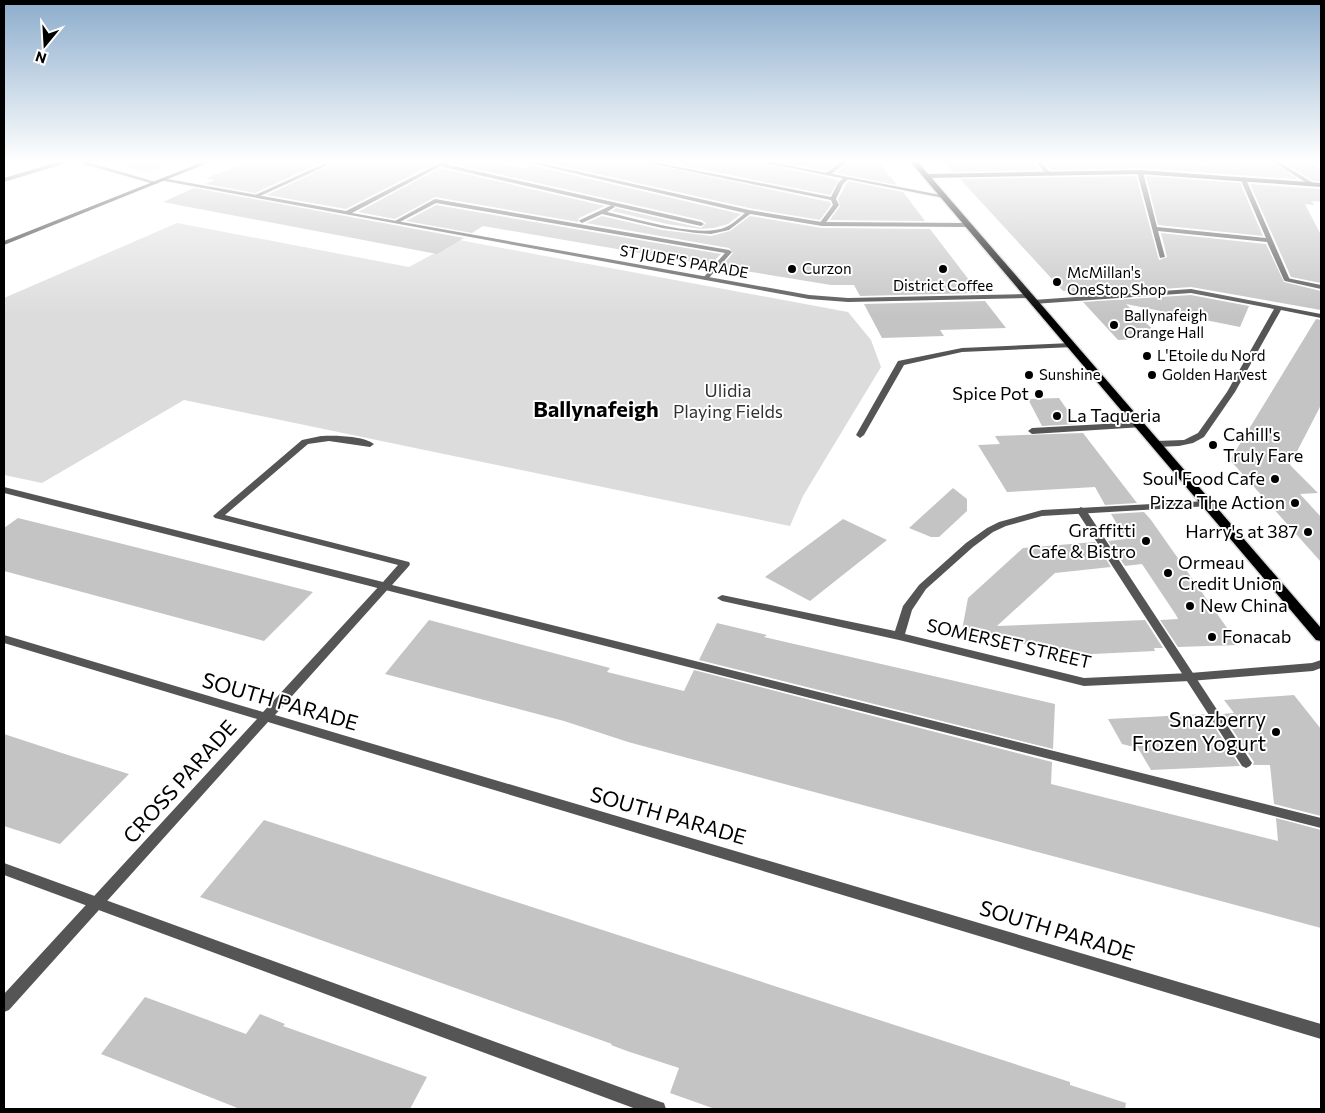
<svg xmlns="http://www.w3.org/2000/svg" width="1325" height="1113" viewBox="0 0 1325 1113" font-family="Commissioner,sans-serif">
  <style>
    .green { fill: #dcdcdc }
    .building { fill: #c4c4c4 }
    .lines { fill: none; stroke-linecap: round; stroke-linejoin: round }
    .primary-casing { stroke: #dbdbdb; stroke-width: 3 }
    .lane { fill: #555; fill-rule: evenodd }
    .street { fill: #555; fill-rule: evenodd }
    .secondary { fill: #222; fill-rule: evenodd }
    .primary { fill: #000; fill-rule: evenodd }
    .poi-dot { fill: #000; stroke: #fff; stroke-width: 2 }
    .labels { text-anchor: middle; stroke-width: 4; stroke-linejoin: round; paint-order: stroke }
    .far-street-label { font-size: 15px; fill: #000; stroke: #fff }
    .far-poi-label { font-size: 15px; fill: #000; stroke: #fff; text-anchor: start }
    .park-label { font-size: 18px; fill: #333; stroke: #fff }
    .poi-label { font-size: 18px; fill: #000; stroke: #fff; text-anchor: end }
    .street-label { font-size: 18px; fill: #000; stroke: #fff }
    .near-street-label { font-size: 21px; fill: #000; stroke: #fff }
    .near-poi-label { font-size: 21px; fill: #000; stroke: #fff; text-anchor: end }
    .district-label { font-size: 22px; font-weight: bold; fill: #000; stroke: #fff }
  </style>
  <rect width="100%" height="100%" fill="#fff"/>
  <path class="green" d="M97,160H181L148,173Z
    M177,223L409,267L459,240L848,312L871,340L881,367L803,496L790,526L184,400L42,483L4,475V298Z"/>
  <path class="building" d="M253,160H327L255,193L205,184L215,180L207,178Z
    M341,160H441L346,209L267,195Z
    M454,160H484L521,168L534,166L741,214L728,224L714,228L700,229L667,224L612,211L616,208L701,228L706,223L701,220L450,163Z
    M548,160H631L830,202L831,205L820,220L749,208L544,162Z
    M655,160H747L839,180L830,195Z
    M772,160H840L826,171Z
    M852,160H877L897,185L836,173Z
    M942,160H1032L1040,170L953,172Z
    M1042,160H1145L1210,165L1208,160H1268L1298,179L1140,168L1051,170Z
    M1280,160H1306L1321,170V181H1313Z
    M440,168L605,206L579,218L578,222L435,197L395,219L358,212Z
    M1136,176L1159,260L1167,257L1161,233L1266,244L1284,282L1321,291V310L1191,287L1076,295L1071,290L1063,291L960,179Z
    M1146,176L1240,183L1263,236L1158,225Z
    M848,181L903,192L925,221L830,220L840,206L838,199Z
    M1250,184L1321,189V202L1312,201L1314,205L1305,204L1321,235V283L1291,277Z
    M194,188L464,238L437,254L163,202Z
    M436,205L721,254L710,265L483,226L472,233L406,221Z
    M602,216L662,230L711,236L730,231L750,216L822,228L930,229L979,293L860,296L854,285H831L721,267L733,253L729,248L586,223Z
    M1191,295L1249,306L1240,327L1126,304L1162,338L1118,340L1083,302Z
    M985,301L1006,328L940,330L944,336L882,338L864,304Z
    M1316,319L1321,320V405L1290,465L1318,493L1300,494L1321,517V562L1230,460Z
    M1059,398L1077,424L1042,426L1028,399Z
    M1083,433L1137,503L1105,505L1095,487L1007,492L978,445L1000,444L995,436Z
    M953,488L967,499V511L939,537H931L909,528Z
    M1144,512L1151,520L1239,645L1178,647L1160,620L1178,619L1176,615L1142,564L1125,566L1108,541L1126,539L1111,514Z
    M18,518L103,539L313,592L264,641L4,571V528Z
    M843,519L887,540L810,601L765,577Z
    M1095,542L1111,567L1055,573L997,626L1145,620L1163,648H1154L1155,651L1072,655L962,630L968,598L1023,548Z
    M429,620L610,668L607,672L684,691L694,670L1052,762L1051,784L1278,841L1276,818L1321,830V928L628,742L564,721L385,674Z
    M717,623L767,635L764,637L1055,704L1053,749L699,660Z
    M1294,695L1321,729V816L1274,804L1270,765H1253L1254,762L1222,714L1234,713L1224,700Z
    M1206,714L1240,766L1151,770L1138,748L1122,744L1108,719Z
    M4,734L68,755L129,774L60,844L4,826Z
    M264,820L1070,1082V1085L1126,1103L1125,1109H715L670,1093L679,1068L627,1051L611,1045L612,1044L200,897Z
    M145,997L246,1034L260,1014L285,1024L283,1026L427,1077L410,1109H240L101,1054Z"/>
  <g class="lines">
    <defs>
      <path id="primary" d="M909,160H916L1321,628V641L1316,640Z"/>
    </defs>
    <use href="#primary" class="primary-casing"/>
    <path class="lane" d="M65,160H81L159,183L154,184L73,161L4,182V178Z
      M332,160H339L258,197L253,196Z
      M633,160H644L831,197L838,183L844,177L849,178L843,184L836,199L839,205L824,225L822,226L819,224L833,205L831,200Z
      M844,160H850L830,175H826V173Z
      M1034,160H1039L1050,172V174H1046Z
      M1270,160H1276L1315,184L1310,185Z
      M441,163L701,222L704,224L701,226L439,166L438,165Z
      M435,199L729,250L732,252L708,279L706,280L703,278L725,253L436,203L398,223L393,222Z
      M1287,278L1321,285V289L1285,281L1284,280Z
      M1071,343H1074V347L962,352L904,365L864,435L860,438L856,435L898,361L962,348Z
      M1140,422L1144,425L1143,427L1032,434L1028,431L1032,428Z
      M321,436C335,435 364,436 374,444L370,447L329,441L308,444L225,515L409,562L410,564L409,566L392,585L1321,818V828L4,493V487L383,582L398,565L215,518L213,516L302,440Z
      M1081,507L1086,510L1250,760L1252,763L1250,766L1246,768L1242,766L1076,510Z
      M4,863L658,1101L664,1103L666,1109H636L4,875Z"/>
    <path class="street" d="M446,160H452L352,213L809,295L848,298L1029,294L1032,296L1029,298L848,302L809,299L159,180L162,178L346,211Z
      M517,160H527L749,210L822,222L968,223L971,225L968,227L822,226L750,214L729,230L711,234L696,233L662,228L602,214L582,223L579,221L580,220L612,205L615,207L607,212C634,218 700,239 726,227C733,224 739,218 745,213Z
      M749,160H761L946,196L943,198Z
      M1140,170L1143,172L1157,227L1266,238L1240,178L1245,177L1290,280L1289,281L1284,280L1267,242L1158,231L1165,257L1160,258L1137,172Z
      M1191,289L1321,314V318L1281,310L1235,392L1204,437L1193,443L1179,446L1156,447L1152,444L1156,441L1184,440L1198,433L1227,392L1274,309L1191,293L1033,304L1030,302L1033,300Z
      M1207,501L1212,504L1210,506L1042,516L1006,526L993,532L973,547L926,589L912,610L905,634L1084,678L1190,673L1312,663L1321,660V668L1313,671L1190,681L1084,686L899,640L722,601L717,598L722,595L895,631L903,606L919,585L966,543L987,528L999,522L1042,510Z
      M385,583L390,586L389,588L275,715L1321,1024V1039L268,722L9,1010L4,1012V994L257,719L4,643V635L263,712L381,584Z"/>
    <path class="secondary" d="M208,160H215L4,245V241Z
      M1140,170L1321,183V187L1140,174L926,178L923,176L926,174Z"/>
    <use href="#primary" class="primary"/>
  </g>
  <linearGradient id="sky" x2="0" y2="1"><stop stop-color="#8cadcc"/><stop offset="0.51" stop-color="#fff"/><stop offset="1" stop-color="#fff" stop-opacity="0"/></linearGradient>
  <rect width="1325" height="316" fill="url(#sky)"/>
  <g class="poi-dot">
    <circle cx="792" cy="269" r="5"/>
    <circle cx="943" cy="269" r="5"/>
    <circle cx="1057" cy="282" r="5"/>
    <circle cx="1114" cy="325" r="5"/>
    <circle cx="1147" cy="356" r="5"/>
    <circle cx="1029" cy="375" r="5"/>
    <circle cx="1152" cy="375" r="5"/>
    <circle cx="1039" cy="394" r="5"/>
    <circle cx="1057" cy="416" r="5"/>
    <circle cx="1213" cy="445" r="5"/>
    <circle cx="1275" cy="479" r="5"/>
    <circle cx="1295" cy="503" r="5"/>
    <circle cx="1308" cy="532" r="5"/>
    <circle cx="1146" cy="541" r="5"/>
    <circle cx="1168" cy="573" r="5"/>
    <circle cx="1190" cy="606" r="5"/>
    <circle cx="1212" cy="637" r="5"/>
    <circle cx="1276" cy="732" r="5"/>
  </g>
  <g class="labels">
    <g class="far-street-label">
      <text transform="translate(684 262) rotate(10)" y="5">ST JUDE'S PARADE</text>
    </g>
    <g class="far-poi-label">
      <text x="802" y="274">Curzon</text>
      <text x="1067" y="278">McMillan's<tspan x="1067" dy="17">OneStop Shop</tspan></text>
      <text x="943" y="291" text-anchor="middle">District Coffee</text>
      <text x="1124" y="321">Ballynafeigh<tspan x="1124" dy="17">Orange Hall</tspan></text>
      <text x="1157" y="361">L'Etoile du Nord</text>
      <text x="1039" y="380">Sunshine</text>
      <text x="1162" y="380">Golden Harvest</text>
    </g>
    <g class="park-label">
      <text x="728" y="397">Ulidia<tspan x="728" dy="21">Playing Fields</tspan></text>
    </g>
    <g class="poi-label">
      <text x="1029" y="400">Spice Pot</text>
      <text x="1067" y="422" text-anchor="start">La Taqueria</text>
      <text x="1223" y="441" text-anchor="start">Cahill's<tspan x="1223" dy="21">Truly Fare</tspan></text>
      <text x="1265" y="485">Soul Food Cafe</text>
      <text x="1285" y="509">Pizza The Action</text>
      <text x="1136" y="537">Graffitti<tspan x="1136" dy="21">Cafe &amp; Bistro</tspan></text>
      <text x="1298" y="538">Harry's at 387</text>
      <text x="1178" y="569" text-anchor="start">Ormeau<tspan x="1178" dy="21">Credit Union</tspan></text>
      <text x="1200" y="612" text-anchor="start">New China</text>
      <text x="1222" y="643" text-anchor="start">Fonacab</text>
    </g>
    <g class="street-label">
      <text transform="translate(1009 644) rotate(13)" y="6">SOMERSET STREET</text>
    </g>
    <g class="near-street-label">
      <text transform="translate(280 702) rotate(16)" y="7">SOUTH PARADE</text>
      <text transform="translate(180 782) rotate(-48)" y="7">CROSS PARADE</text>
      <text transform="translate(668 816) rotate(16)" y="7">SOUTH PARADE</text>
      <text transform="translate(1057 931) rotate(17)" y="7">SOUTH PARADE</text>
    </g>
    <g class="near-poi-label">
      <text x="1266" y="727">Snazberry<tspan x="1266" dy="24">Frozen Yogurt</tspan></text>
    </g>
    <g class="district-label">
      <text x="596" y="417">Ballynafeigh</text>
    </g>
  </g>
  <rect width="1325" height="1113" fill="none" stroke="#000000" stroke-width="10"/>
  <g transform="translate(45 45) rotate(198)" stroke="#ffffff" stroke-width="4" paint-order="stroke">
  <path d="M0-4L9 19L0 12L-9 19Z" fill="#000000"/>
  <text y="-8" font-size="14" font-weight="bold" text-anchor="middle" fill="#000000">N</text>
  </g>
</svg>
